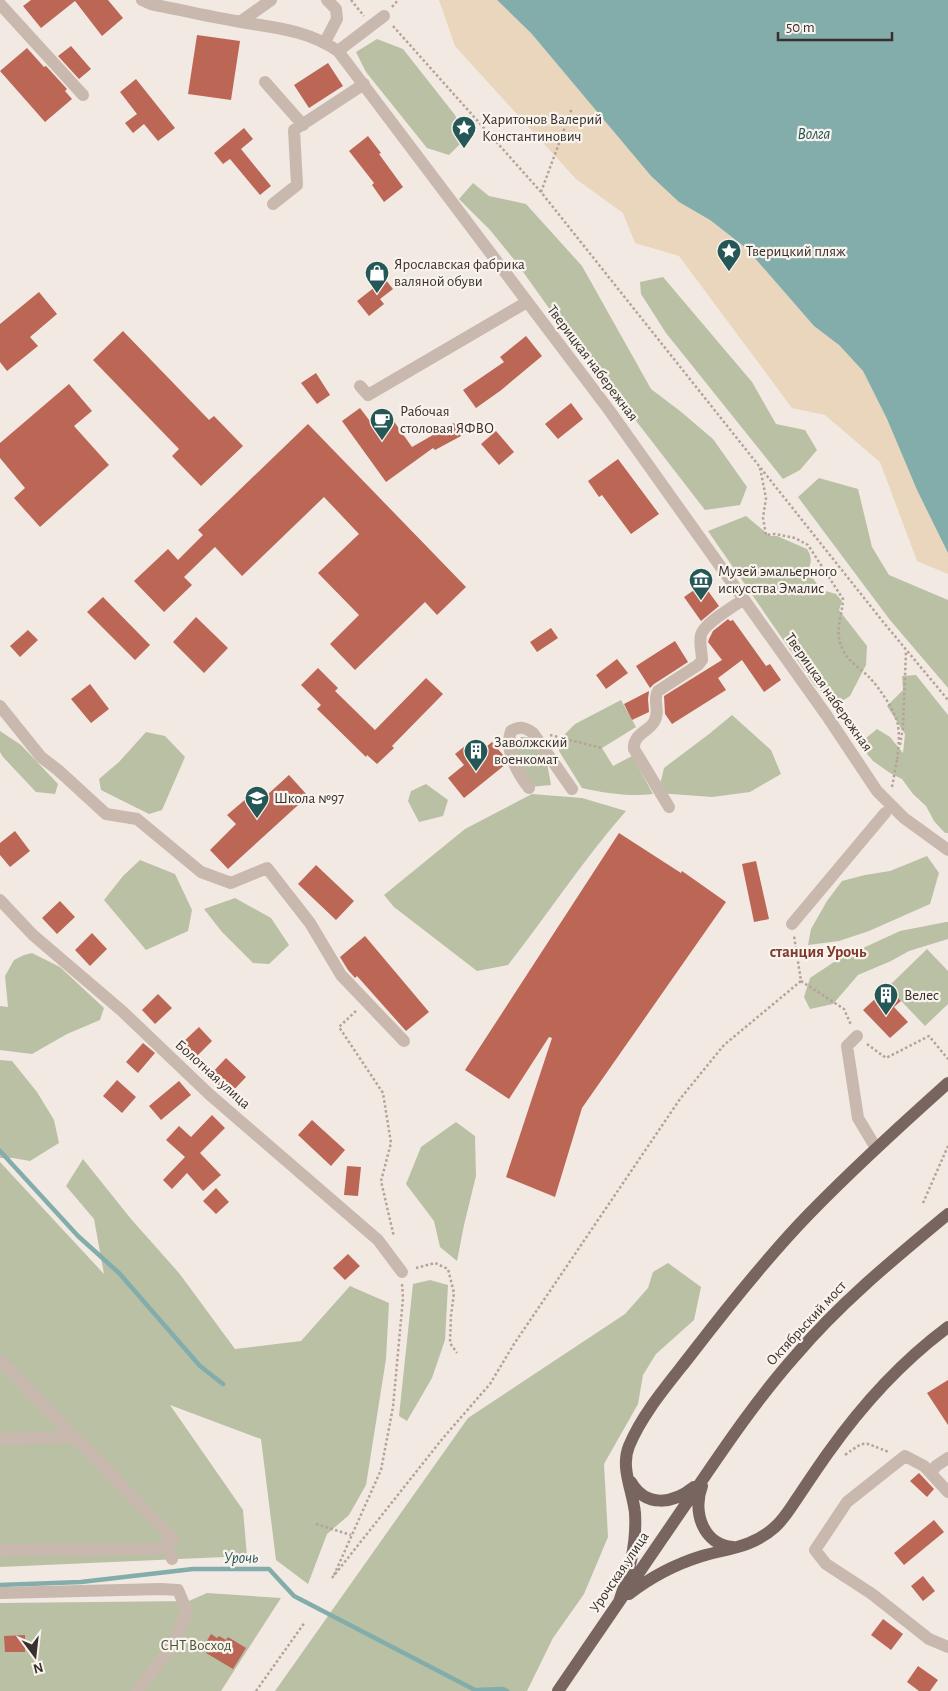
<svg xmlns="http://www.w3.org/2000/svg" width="948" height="1691" viewBox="0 0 948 1691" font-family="'Alegreya Sans',sans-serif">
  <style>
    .green { fill: #b9c0a3 }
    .sand { fill: #e9d6bc }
    .water { fill: #83adab }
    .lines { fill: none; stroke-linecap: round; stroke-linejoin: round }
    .stream { stroke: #83adab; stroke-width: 4.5 }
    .building { fill: #bc6656 }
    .path { stroke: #b5a299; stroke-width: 2.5; stroke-dasharray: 2.5 2.5; stroke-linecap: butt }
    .minor { stroke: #c9b8ae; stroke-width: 12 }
    .major { stroke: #79655f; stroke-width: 12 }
    .labels { text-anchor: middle; stroke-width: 4.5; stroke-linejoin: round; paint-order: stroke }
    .poi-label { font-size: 15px; fill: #392f2c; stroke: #f9f3ee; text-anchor: start }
    .street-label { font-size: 15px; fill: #392f2c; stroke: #f9f3ee }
    .park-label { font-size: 15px; fill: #4b5532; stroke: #f9f3ee }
    .water-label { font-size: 16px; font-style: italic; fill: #255756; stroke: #f9f3ee }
    .neighbourhood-label { font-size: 16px; font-weight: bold; fill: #81392c; stroke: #f9f3ee }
  </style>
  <rect width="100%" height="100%" fill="#f2e9e2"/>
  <path class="green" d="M377,39L403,49L455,115L465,139L449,155L427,148L366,72L356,52Z
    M473,183L489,196L526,204L582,266L651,389L680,411L713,439L747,487L740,505L705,510L551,311L516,262L490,230L459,199Z
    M663,277L752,382L776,424L805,430L817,450L800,470L783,479L666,333L641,294L640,282Z
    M819,478L858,489L872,547L889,575L948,600V688L890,620L798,497Z
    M746,516L770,536H777L807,549C812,556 812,564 807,571L822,590L836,594L842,601L839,610L867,646L866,665L850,696L836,705L815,686L708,531Z
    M916,675L948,715V833H945L934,821L926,806L913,794L902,779L890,773L873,761L862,748L866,738L877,729L890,737L903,753L905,734L887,706L903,690L902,676Z
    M621,700L636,727L602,748L613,766L632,756L653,794C629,797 605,793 582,788L559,751V740L575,724Z
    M732,715L771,750L781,774L750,792L712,797L658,793L664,768L709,734Z
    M0,731L21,745L58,784L55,794L36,792L3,757L0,752Z
    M146,732L165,736L185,757L162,810L149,814L101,790L99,779L119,762Z
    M521,737H532L547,763L551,785L530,787L513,749Z
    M426,784L448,800L443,816L419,822L408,801L411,791Z
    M532,794L582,798L626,811C583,860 548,914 508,965L477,971L394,907L384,895L465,829Z
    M927,856L939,873L930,904L869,931L839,941L808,945L811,929L827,901L842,881L865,875L890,871Z
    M140,860L175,874L192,910L188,931L146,950L104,900L123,876Z
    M235,898L271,918L289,945L269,964L253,963L222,932L204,909Z
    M946,922H948V939L909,951L891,961L858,975L833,1004L810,1009L804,997L810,978L837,960L900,931Z
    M927,949L948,971V1004L925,1026L888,987Z
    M32,953L60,967L104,1008L100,1020L67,1034L32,1054L0,1050V1006L8,1007L5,976L14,960L24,955Z
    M0,1060L12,1061L37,1092L54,1120L59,1143L30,1161L13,1158H0Z
    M456,1122L475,1136L476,1176L464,1225L457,1261L440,1247L434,1221L406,1184L421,1147Z
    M83,1159L131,1219L179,1273L235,1349L301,1341L350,1286L389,1303L386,1359L366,1485L349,1515L327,1534L308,1584L276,1560L261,1439L170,1405L243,1510L247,1556L0,1567V1162L104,1274L94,1219L66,1186Z
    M668,1263L701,1287L694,1320L656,1354L643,1375L638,1404L604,1464L608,1537L584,1594L553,1638L527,1691H275L468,1418L625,1314L648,1288L653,1272Z
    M430,1280L448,1285L445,1340L432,1378L407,1421L399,1416L413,1284Z
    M207,1593L281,1598L221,1691H0V1603L189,1601Z"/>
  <path class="sand" d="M439,0H497L531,33L651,176L679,202L710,220L746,248L814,326L839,345L863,371L887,419L917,490L948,553V574L917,561L880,462L825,415L792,408L679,256L635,243L623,213L576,179L455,46Z"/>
  <path class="water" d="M497,0H948V553L917,490L887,419L863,371L839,345L814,326L746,248L710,220L679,202L651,176L531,33Z"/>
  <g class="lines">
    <path class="stream" d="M0,1151L78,1236L119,1273L200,1366L223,1384
      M0,1585L81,1582L193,1569H269L294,1596L475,1690L503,1689L507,1691"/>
  </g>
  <path class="building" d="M31,0H108L123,18L102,36L75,1L41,28L23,6Z
    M197,35L240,41L231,100L188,94Z
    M71,46L91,69L79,79L58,56Z
    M27,48L44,67L46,66L67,89L65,91L72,99L45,122L0,71Z
    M328,63L343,86L309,108L294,85Z
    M136,79L175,128L158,141L144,124L133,133L125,123L137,114L120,92Z
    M244,128L253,139L241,149L271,186L260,195L230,159L223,164L214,153Z
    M368,136L381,153L379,154L403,187L384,202L372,185L374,183L349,151Z
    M385,279L393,289L380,299L384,304L369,316L357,301Z
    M39,292L57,314L30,337L38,346L7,371L0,362V324Z
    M123,331L209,420L214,416L243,446L201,486L172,456L179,449L93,360Z
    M526,336L542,356L500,391L476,408L463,390L504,362L500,357Z
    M316,373L330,395L317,404L301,383Z
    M69,384L92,411L74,426L109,465L40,527L14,498L25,488L0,458V443Z
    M571,403L583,419L558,439L545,424Z
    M360,408L372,424L388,413L412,447L454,423L461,436L435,450L433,448L386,482L342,421Z
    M308,424L466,587L437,615L425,602L355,670L330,644L359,615L318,573L359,534L324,497L242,576L215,547L184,577L192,585L164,612L134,581L168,549L178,560L203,535L198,530Z
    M496,431L514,452L499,465L481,444Z
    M618,459L659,514L631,534L602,495L599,497L588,481Z
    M703,584L719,606L701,621L684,597Z
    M103,597L150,645L135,660L87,612Z
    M196,617L228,648L204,673L173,642Z
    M728,619L730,621L733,620L766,666L770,664L781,680L764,692L742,660L718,678L726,690L672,724L665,714L664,696L722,660L708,642L709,639L713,631Z
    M551,628L558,638L537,652L530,642Z
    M28,630L38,640L20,657L10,646Z
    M675,641L688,662L654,684L650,688L636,666Z
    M617,659L628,673L606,689L596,675Z
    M318,668L338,688L335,691L375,730L426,678L443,694L392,746L394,748L377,764L367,755L366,757L317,709L321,705L301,685Z
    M90,684L109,709L91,723L71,699Z
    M649,691L648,699L649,712L632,720L624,704Z
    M492,742L503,755L506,764L464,798L448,778L464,765L455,754L465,746L474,757Z
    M289,775L308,796L228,869L210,850L236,824L227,815L247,798L256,805Z
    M15,831L30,851L10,867L0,855V843Z
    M619,833L681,873L682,871L726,902L582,1108L555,1197L506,1177L552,1038L549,1037L509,1099L465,1070Z
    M756,861L769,919L754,922L742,864Z
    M316,865L354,901L336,920L298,884Z
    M60,901L75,917L57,934L42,918Z
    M92,933L107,949L90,966L75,950Z
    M365,936L429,1012L406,1031L357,976L355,978L348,970L340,957Z
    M888,987L901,1001L894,1007L908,1022L890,1038L863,1010Z
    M158,994L172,1008L155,1024L142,1010Z
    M199,1027L212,1041L196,1057L182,1043Z
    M143,1043L155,1053L138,1073L126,1062Z
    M226,1058L246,1077L229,1095L209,1076Z
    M117,1080L136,1097L122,1113L103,1096Z
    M179,1081L191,1095L161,1120L149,1106Z
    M212,1115L225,1128L200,1153L221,1175L203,1191L187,1173L172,1189L163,1180L185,1157L166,1140L179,1126L191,1137Z
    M312,1120L345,1150L331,1166L298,1135Z
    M347,1166L361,1167L358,1196L344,1195Z
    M216,1188L229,1202L216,1214L203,1201Z
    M348,1254L360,1266L345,1280L333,1268Z
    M948,1380V1425L927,1393Z
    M919,1473L934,1489L927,1497L910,1481Z
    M934,1520L944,1532L904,1565L894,1553Z
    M923,1576L935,1591L923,1601L911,1586Z
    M883,1619L903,1634L891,1650L871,1635Z
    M211,1634L217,1638L219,1636L226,1640L228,1637L246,1648L233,1669L206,1653L209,1647L205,1644Z
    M25,1635V1652H5L4,1636Z
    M918,1666L938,1680L930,1691H919L907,1682Z"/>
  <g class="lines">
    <path class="path" d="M351,0L364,16
      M392,7L398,0
      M393,26L541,192L884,623L948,700
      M541,192L572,108
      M760,468L766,498L763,518L766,535L775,534L795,538L808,545L843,599C842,619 833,632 844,652C849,662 861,669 869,677C878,686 897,713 898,726C900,738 898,749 897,761
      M550,735L602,748
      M900,745L903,727L906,651
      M892,787L897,760
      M801,981L844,1009L851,1025
      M356,1011L339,1027L383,1093L391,1143L381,1181L394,1237
      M867,1044L886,1058L929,1036L948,1059
      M923,1203L948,1146
      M416,1268L435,1263L448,1269L454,1293L451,1315L450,1343L457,1353
      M845,1455C868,1438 863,1443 889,1452
      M316,1524L351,1535
      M334,1575L381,1470L393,1407L403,1298L402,1284
      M332,1578L443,1438L490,1384L514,1344L680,1099L724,1045L801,981L794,936
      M256,1691L305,1622"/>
    <path class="minor" d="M142,0L151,4C181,10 210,17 241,22C276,28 307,30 338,51L609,410L827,716L877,791L904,818L948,850
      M0,4L83,95
      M240,22L271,0
      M325,42L337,19L336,9L327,0
      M338,51L384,16
      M265,82L303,125
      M273,204L297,185L294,130L364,84
      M360,386L368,395L527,302
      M0,706L41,757L58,770L106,814L137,819L201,872L231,883L267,868L310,923L341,975L404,1041
      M529,788C518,774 504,750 511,731C520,726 525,727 533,733L572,789
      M669,807L634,749C633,734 648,732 654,722C661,711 652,701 658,691L698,665L702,660C702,652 699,643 701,635C704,623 733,607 744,599
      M0,900L33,935L122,1011L209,1094L378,1240L402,1272
      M792,924L885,813
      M857,1036L847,1046L858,1118L876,1148
      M0,1360L75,1437
      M0,1439L75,1437L173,1539L157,1549L0,1550
      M931,1473L936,1466L948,1458
      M948,1492L924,1466L905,1456L847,1502L815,1550L826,1564L872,1594L929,1639L948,1647
      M166,1543L172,1559
      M0,1593L161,1589L178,1590L187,1611L174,1644L137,1691"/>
    <path class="major" d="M631,1482C646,1508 673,1504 694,1487
      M702,1486C692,1511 703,1545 733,1547
      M629,1594C651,1577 676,1564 702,1556C730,1548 753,1547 775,1527C785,1518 791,1507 798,1497C808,1482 818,1467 828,1453C862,1405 901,1362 948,1327
      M619,1602C629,1573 637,1544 635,1513C633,1491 620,1468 629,1446C643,1412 670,1382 693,1352C730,1304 768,1256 810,1213C854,1168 901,1125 948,1083
      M558,1691C602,1627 645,1564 688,1501C722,1451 756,1400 796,1355C841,1302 895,1258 948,1214"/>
  </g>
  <defs>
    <symbol id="sight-pin" viewBox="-11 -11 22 30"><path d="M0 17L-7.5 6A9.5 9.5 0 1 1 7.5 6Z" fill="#255756" stroke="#f9f3ee"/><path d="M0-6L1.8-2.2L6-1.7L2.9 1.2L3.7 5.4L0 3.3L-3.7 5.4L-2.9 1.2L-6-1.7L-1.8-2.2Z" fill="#fff"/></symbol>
    <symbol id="shop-pin" viewBox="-11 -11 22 30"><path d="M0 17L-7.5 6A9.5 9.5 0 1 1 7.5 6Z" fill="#255756" stroke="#f9f3ee"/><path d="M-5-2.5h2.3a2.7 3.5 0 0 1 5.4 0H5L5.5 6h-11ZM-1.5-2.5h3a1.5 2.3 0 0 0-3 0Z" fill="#fff"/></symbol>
    <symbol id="cafe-pin" viewBox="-11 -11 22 30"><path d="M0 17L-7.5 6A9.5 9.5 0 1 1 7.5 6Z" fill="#255756" stroke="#f9f3ee"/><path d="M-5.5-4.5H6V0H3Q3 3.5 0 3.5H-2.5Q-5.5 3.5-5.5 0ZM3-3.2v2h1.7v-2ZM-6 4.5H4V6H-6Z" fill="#fff"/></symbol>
    <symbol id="museum-pin" viewBox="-11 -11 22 30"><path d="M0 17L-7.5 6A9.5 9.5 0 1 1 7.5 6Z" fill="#255756" stroke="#f9f3ee"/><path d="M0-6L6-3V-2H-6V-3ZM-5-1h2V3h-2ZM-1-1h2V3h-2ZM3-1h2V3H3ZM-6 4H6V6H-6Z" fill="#fff"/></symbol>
    <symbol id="building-pin" viewBox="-11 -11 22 30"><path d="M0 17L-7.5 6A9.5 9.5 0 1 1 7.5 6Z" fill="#255756" stroke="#f9f3ee"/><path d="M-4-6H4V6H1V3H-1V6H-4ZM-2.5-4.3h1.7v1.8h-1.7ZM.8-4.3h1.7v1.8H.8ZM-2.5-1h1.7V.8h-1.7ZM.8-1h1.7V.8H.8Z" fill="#fff"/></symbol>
    <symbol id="school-pin" viewBox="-11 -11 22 30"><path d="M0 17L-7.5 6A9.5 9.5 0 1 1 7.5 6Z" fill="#255756" stroke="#f9f3ee"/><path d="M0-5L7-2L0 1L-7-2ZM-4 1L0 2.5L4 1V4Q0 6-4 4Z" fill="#fff"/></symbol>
  </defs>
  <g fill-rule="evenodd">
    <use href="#sight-pin" x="450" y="114" width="28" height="38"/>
    <use href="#sight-pin" x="715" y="237" width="28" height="38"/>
    <use href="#shop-pin" x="363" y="259" width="28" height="38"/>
    <use href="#cafe-pin" x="368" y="406" width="28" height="38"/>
    <use href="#museum-pin" x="687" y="566" width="28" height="38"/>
    <use href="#building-pin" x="462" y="737" width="28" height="38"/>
    <use href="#school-pin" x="243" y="784" width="28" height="38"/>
    <use href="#building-pin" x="872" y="981" width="28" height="38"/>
  </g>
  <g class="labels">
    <g class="poi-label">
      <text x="482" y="124">Харитонов Валерий<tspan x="482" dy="17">Константинович</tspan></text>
      <text x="746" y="256">Тверицкий пляж</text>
      <text x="394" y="269">Ярославская фабрика<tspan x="394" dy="17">валяной обуви</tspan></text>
      <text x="400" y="416">Рабочая<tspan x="400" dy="17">столовая ЯФВО</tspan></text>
      <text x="718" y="576">Музей эмальерного<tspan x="718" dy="17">искусства Эмалис</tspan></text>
      <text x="494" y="747">Заволжский<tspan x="494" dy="17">военкомат</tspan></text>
      <text x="274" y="803">Школа №97</text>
      <text x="904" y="1000">Велес</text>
    </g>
    <g class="street-label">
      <text transform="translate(593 363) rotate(53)" y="5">Тверицкая набережная</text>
      <text transform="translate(829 692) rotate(55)" y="5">Тверицкая набережная</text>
      <text transform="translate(213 1074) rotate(42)" y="5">Болотная улица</text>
      <text transform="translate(806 1323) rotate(-47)" y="5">Октябрьский мост</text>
      <text transform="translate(619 1572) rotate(-56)" y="5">Урочская улица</text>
    </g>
    <g class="park-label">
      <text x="196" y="1650">СНТ Восход</text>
    </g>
    <g class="water-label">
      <text x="814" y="139">Волга</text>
      <text x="241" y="1563">Урочь</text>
    </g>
    <g class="neighbourhood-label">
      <text x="818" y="957">станция Урочь</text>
    </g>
  </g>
  <g transform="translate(35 1656) rotate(165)" stroke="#f9f3ee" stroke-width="4" paint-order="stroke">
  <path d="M0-4L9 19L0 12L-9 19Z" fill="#392f2c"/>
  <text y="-8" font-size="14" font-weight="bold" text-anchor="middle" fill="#392f2c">N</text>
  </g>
  <path d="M778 32v8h114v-8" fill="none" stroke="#392f2c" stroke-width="2.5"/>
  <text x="786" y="32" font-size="15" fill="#392f2c" stroke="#f9f3ee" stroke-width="4" paint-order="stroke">50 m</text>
</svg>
